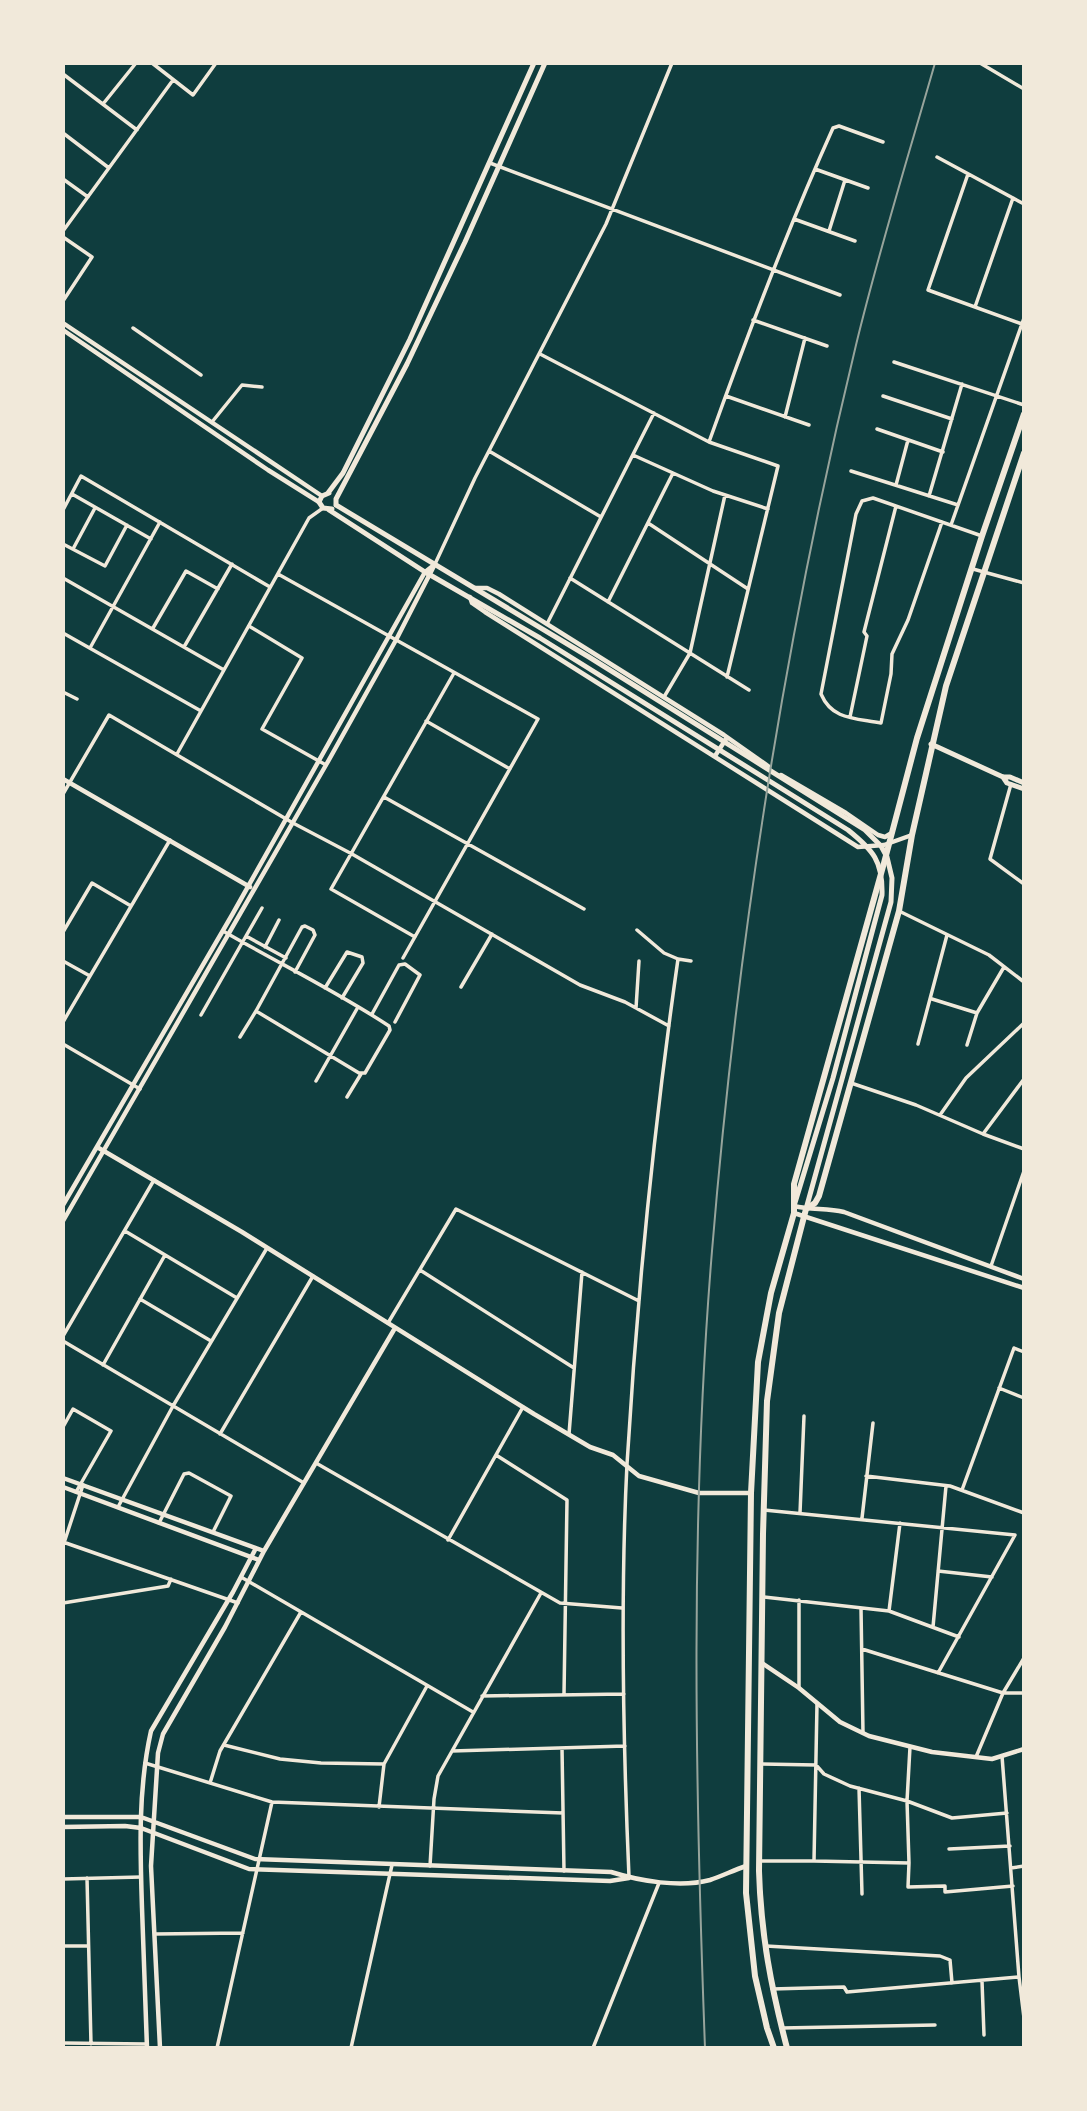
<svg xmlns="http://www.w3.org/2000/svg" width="1087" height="2111" viewBox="0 0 1087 2111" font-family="'Asap Condensed',sans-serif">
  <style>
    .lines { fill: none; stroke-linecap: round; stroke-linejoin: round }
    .minor { stroke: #f1e9da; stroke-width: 3.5 }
    .tertiary { stroke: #f1e9da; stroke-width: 4.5 }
    .secondary { stroke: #f1e9da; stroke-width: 5 }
    .primary { stroke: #f1e9da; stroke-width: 6 }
    .rail { stroke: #97a49c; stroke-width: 2 }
  </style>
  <rect width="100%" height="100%" fill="#0f3d3e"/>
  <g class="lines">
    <path class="minor" d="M152,63L193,95L216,63
      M980,63L1024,89
      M63,74L137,130
      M103,104L136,63
      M63,133L109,168
      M937,157L1024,204
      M490,163L840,295
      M815,169L868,188
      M968,174L928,290L1022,324
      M63,179L88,197
      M794,219L855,241
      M63,231L173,80
      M829,231L845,180
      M63,237L92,257L63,301
      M975,307L1013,198
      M753,320L827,346
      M133,328L201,375
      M540,354L709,442L778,466L727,677
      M894,362L1024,405
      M726,396L809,425
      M883,396L952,419
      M785,417L805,338
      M212,422L242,385L262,387
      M877,429L943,452
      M709,442C747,336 787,230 833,128L839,126L883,142
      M489,451L601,517
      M633,455L713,491L768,509
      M851,471L958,505
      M896,485L908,440
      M72,494L151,539
      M929,496L962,384
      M63,510L81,476L270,587
      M942,522L908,620L892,654L891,674L881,723C855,718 832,720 821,694L856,514L862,501L873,498L982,536
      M648,523L748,589
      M951,525L1024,318
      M63,544L105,566L127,525
      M73,549L95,508
      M435,564L475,478L606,224L672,63
      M973,569L1024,583
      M278,574L538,719L403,958
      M63,578L224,670
      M570,578L749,690
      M608,602L673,473
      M547,624L654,413
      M249,626L302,658L262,729L326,765
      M153,628L186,571L218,589
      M63,633L201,711
      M184,647L232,564
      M90,648L160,522
      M63,692L77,699
      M664,697L690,653L725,495
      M850,717L867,636L864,632L896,506
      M426,721L510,769
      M177,754L309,518L323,508
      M1011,784L990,859L1024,884
      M63,794L109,715L293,823L352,854L580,985L625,1002L669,1026
      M384,797L584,909
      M262,908L246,936L286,958
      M899,911L989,955L1024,982
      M223,931C278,963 336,991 389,1026L390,1030L365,1073H359L256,1011L302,927L305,926L313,930L315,935L295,972
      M63,932L92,883L131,906
      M415,937L331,889L454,673
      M265,947L279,920
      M678,959L691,961
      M63,961L90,976
      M461,987L492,934
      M325,988L347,952L362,957L363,963L342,998
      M932,999L977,1013
      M636,1008L639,961
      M372,1014L399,965L405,964L420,975L395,1022
      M201,1015L246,936
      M63,1022L170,840
      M240,1037L256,1011
      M63,1044L140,1089
      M918,1044L947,935
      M967,1045L977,1013L1004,967
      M316,1081L358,1007
      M851,1083L916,1105L983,1134L1024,1079
      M347,1097L361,1074
      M940,1115L966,1078L1024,1023
      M983,1134L1024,1149
      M125,1231L237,1298
      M991,1266L1024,1171
      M420,1270L574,1368
      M140,1299L211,1341
      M388,1323L456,1209L639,1301
      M63,1336L154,1180
      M63,1341L304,1483
      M103,1365L165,1255
      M999,1388L1024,1398
      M63,1427L73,1409L111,1431L76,1492
      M220,1434L313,1276
      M569,1434L582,1272
      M496,1455L567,1500L564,1695
      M316,1463L560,1603L622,1608
      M866,1476L950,1486L1024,1513
      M962,1490L1014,1348L1024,1352
      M118,1507L173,1406L267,1248
      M764,1510L1015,1535L938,1673
      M800,1513L804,1416
      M862,1518L873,1423
      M159,1523L184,1474L189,1473L231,1496L213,1532
      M448,1540L523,1407
      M63,1542L238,1603
      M63,1546L83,1485
      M938,1571L992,1577
      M241,1577L473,1712
      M764,1597L889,1611L959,1637
      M63,1603L168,1586L171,1579
      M861,1608L863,1733
      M889,1611L900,1523
      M933,1627L946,1486
      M862,1649L1003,1693H1024
      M799,1688V1600
      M482,1696L624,1694
      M224,1745L280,1759L321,1763L384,1764
      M562,1748L564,1871
      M452,1751L625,1746
      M1002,1756L1019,1977
      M976,1757L1003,1693L1024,1658
      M145,1763L272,1802L563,1813
      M760,1764L816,1765L824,1774L850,1786L907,1801L952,1818L1007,1813
      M210,1783L220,1751L301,1612
      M859,1788L862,1894
      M379,1807L384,1764L427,1686
      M949,1849L1010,1846
      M759,1861H814L817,1704
      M814,1861L909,1863L908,1887L945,1886V1892L1013,1886
      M909,1863L907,1801L910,1747
      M430,1866L434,1799L438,1776L541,1593
      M1011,1868L1024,1866
      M629,1877C623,1740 620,1602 627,1464C637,1295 654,1127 678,959L664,953L637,930
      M87,1878L91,2044
      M63,1879L141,1877
      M155,1934L243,1933
      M63,1946H88
      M766,1946L940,1956L950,1960L952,1983
      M982,1981L984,2035
      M772,1989L844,1987L847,1992L1019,1977L1024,2018
      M782,2028L935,2025
      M63,2043L146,2044
      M217,2048L272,1802
      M351,2048L392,1865
      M593,2048L659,1883"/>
    <path class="tertiary" d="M63,323L322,496
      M63,330L268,470L319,502
      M475,588H487L499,594L724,735L768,766
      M470,597L472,603L485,612L858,847L884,845L912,835
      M715,756L726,739
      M781,775L846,813L878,835L885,837L890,834
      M63,779L250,887
      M97,1147L242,1232L534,1414L590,1447L613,1455L639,1476L699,1493H751
      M63,1205L232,915L425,572L434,565
      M794,1206C811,1210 827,1208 844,1212L1024,1279
      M794,1213L1024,1288
      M63,1221L326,765L396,640L435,564
      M63,1478L264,1551
      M63,1487L259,1560
      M762,1663L799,1688L840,1722L869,1736L932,1752L992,1759L1024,1749
      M63,1817H141L255,1859L611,1872C640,1881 680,1888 710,1880C722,1876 734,1870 746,1866
      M63,1827L125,1826L141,1828L249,1869L610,1881L629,1878
      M147,2048C145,2001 144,1955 142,1908C140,1848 138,1789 151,1731L233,1592L256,1548
      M160,2048L151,1866L158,1753L163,1734L225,1627L264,1551L395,1328"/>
    <path class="secondary" d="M328,493L343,473L410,339L534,63
      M329,493L322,496L319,502L323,508L332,509
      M336,505L589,657L865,830L881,846L887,857L892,878L891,902L806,1209
      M336,505V499L407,364L465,242L545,63
      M329,510L425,572L540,638L848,830C873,850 883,861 882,895L833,1078L794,1206
      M931,744L1003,777H1010L1024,783
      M1003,777L1007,783L1024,789"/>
    <path class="primary" d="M774,2048L767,2028L755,1976L746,1893L751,1493L758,1362L771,1293L794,1213V1184L884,863L917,738L982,536L1024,414
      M787,2048C771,1987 761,1935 759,1871L763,1534L767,1401L779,1313L806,1209L815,1203L819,1196L899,911L912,835L946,686L1024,453"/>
    <path class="rail" d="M705,2048C695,1782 690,1517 712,1251C737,946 784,642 856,345C879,250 908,157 935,63"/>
  </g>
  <rect width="1087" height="2111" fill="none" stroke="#f1e9da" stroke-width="130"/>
</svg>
